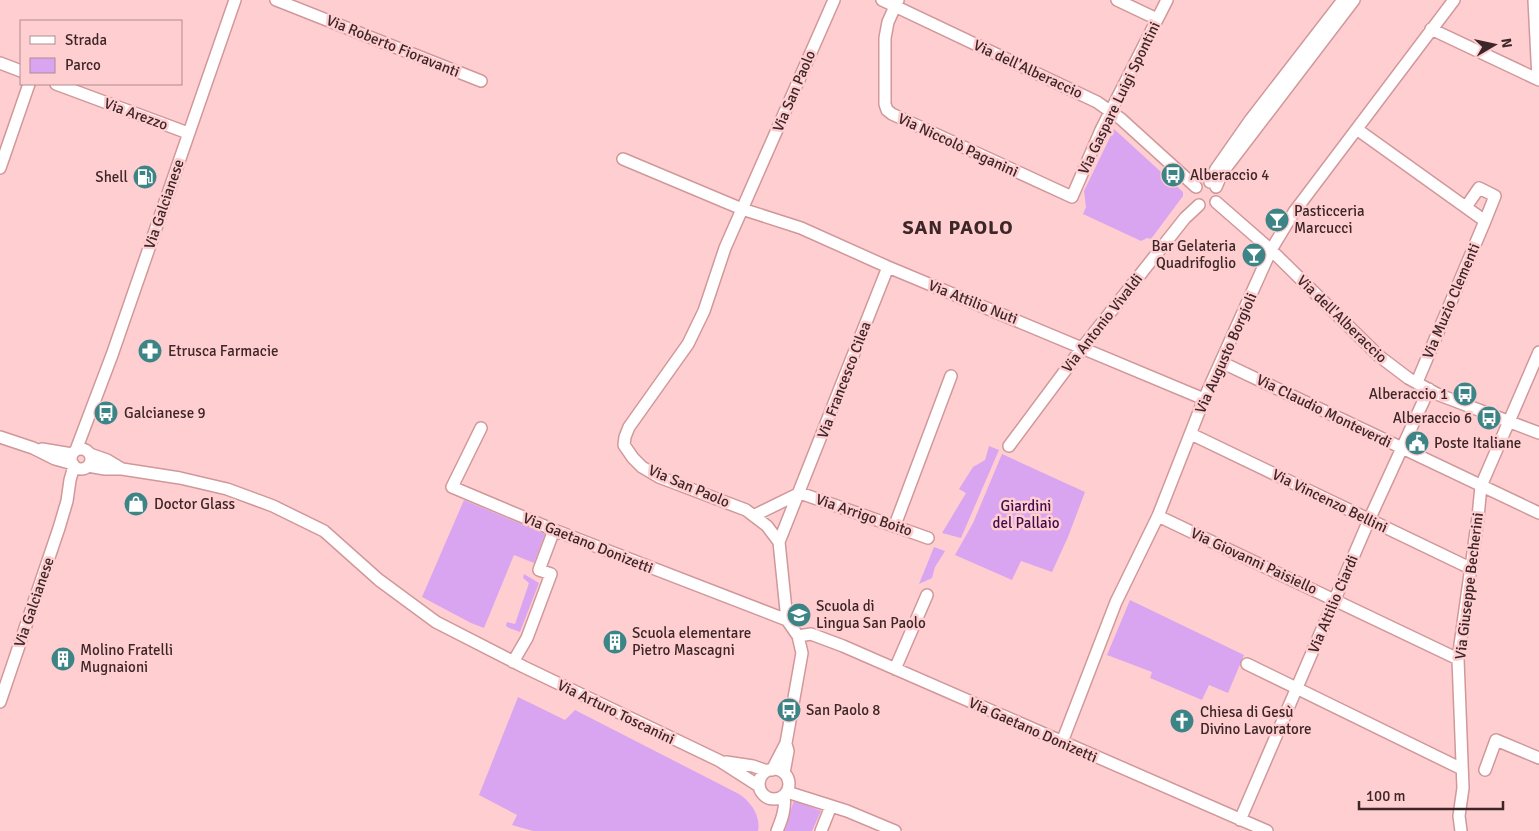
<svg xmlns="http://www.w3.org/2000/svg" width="1539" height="831" viewBox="0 0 1539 831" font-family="Signika,sans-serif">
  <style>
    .green { fill: #daa5f0 }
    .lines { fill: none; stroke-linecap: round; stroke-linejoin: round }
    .minor-casing { stroke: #d1989a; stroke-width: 14 }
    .minor { stroke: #fff; stroke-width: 11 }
    .labels { text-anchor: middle; stroke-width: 5; stroke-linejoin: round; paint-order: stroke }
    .street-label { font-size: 15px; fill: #3d2628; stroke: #ffced0 }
    .poi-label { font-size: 15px; fill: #3d2628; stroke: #ffced0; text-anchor: start }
    .park-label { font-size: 15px; fill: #3e0c4f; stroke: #ffced0 }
    .district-label { font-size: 20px; font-weight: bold; letter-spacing: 1px; fill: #3d2628; stroke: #ffced0 }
  </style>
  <rect width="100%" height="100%" fill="#ffced0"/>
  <path class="green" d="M1114,129L1183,192V196L1151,239L1147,238L1141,241L1083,214L1086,207L1084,191Z
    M989,446L999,450L961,538L942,533L966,493L959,489L973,467L985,460Z
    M1002,454L1085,492L1068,537L1052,572L1021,561L1012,580L955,555L973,523Z
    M464,500L545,534L534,563L514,555L484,628L471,623L422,597Z
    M934,547L945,551L935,567L932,578L919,584Z
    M524,574L539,583L520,632L509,628L506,626L507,622L515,624L529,583L523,578Z
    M1130,600L1244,655L1228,693L1209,685L1202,700L1150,678L1152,672L1107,655Z
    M518,697L565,720L575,710L739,794C751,802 761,816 758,831H533L512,825L517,815L479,795Z
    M794,800L821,811L812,831H784Z"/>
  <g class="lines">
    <defs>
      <path id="minor" d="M276,0L481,81
        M882,0L1097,102L1121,119L1196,187
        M898,0L888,22L885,38V104L887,110L892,114L1072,197L1101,130L1167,0
        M1117,0L1157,19
        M1534,0L1538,79
        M1431,29L1539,80
        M0,63L21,71
        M56,84L188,133
        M1358,130L1485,221L1417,382
        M623,159L742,209L801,228L888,267L1204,399
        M0,168L29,84
        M1210,182L1216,169L1251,119L1343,0
        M1216,187L1222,173L1354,0
        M1216,202L1271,250L1379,356L1408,378L1437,394L1539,433
        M1466,207L1479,188L1495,196L1485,221
        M1221,362L1539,513
        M481,428L452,487L554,530L787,620
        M1191,434L1470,568
        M0,437L33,448L55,459L73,464
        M1009,446L1082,348L1185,218L1199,205
        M42,449L72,454
        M71 459a10 10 0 1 1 20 0a10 10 0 1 1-20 0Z
        M76,450L112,355L235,0
        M90,454L107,460L122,469
        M88,466L105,469H122L180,478L227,489L273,506L324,531L379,580L436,622L524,667L720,761L759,786
        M755,515L800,493L928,538
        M1158,516L1458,659
        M895,525L951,376
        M779,542L888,267
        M798,636L811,634L843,646L1267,831
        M513,662L527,638L551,574L539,570L554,530
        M1247,664L1462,769
        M895,669L927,595
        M0,702L59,528L67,501L70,480L74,466
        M1062,742L1116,602L1158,516L1204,399L1271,250L1294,212L1454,0
        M726,762L753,766L767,771
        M759 784a15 15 0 1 1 30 0a15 15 0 1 1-30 0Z
        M772,770L786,743L802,653L798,636L787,620L779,542L767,526L746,510L659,477L642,467L633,458L624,445L625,437L629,427L688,344L704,311L725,248L834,0
        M1485,770L1496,740L1539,758
        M784,773L788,751L786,744
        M787,792L847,811L895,831
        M1240,820L1369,520L1429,389
        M777,831C782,819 786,808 784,795
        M821,831L831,806
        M1461,831L1459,816L1463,788L1458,659L1478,517L1481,486L1539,352"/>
    </defs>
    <use href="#minor" class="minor-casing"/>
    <use href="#minor" class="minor"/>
  </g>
  <defs>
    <symbol id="bus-disc" viewBox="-11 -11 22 22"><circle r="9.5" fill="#3c8485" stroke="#ffced0"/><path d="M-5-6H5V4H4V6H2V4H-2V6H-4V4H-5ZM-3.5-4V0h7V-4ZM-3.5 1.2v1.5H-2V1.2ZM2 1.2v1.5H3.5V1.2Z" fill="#fff"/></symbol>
    <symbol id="fuel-disc" viewBox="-11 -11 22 22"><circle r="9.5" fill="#3c8485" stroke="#ffced0"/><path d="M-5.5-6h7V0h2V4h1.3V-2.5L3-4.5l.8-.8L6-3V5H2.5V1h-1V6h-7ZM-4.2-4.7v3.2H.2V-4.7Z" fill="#fff"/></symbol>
    <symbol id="bar-disc" viewBox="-11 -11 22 22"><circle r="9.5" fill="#3c8485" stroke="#ffced0"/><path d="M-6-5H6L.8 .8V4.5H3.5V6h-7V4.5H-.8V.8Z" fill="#fff"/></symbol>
    <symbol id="pharmacy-disc" viewBox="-11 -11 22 22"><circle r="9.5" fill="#3c8485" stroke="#ffced0"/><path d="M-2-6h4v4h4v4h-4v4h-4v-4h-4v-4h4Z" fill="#fff"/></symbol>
    <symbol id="civic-disc" viewBox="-11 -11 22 22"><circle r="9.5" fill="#3c8485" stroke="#ffced0"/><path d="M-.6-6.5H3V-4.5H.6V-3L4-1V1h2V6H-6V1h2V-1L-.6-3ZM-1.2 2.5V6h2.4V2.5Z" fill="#fff"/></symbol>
    <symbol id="shop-disc" viewBox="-11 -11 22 22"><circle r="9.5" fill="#3c8485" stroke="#ffced0"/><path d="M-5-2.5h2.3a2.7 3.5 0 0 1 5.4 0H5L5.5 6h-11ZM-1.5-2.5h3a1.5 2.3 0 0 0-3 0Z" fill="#fff"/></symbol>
    <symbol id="school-disc" viewBox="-11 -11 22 22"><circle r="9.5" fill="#3c8485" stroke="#ffced0"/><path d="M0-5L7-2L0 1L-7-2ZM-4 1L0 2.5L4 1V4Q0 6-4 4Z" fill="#fff"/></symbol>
    <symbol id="building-disc" viewBox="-11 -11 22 22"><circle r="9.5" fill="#3c8485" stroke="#ffced0"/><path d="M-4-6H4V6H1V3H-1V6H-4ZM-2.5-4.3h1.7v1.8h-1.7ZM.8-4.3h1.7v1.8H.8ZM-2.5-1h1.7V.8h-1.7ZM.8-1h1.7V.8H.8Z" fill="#fff"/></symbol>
    <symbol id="church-disc" viewBox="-11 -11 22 22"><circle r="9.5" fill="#3c8485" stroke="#ffced0"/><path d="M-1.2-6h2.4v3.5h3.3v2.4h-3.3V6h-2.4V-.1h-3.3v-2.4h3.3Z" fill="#fff"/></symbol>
  </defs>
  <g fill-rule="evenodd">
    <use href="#bus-disc" x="1159" y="161" width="28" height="28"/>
    <use href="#fuel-disc" x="131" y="163" width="28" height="28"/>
    <use href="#bar-disc" x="1263" y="206" width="28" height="28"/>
    <use href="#bar-disc" x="1240" y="241" width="28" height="28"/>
    <use href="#pharmacy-disc" x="136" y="337" width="28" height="28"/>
    <use href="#bus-disc" x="1451" y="380" width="28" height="28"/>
    <use href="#bus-disc" x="92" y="399" width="28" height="28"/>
    <use href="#bus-disc" x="1475" y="404" width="28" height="28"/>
    <use href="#civic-disc" x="1403" y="429" width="28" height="28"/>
    <use href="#shop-disc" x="122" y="490" width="28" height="28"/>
    <use href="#school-disc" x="785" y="601" width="28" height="28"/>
    <use href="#building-disc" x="601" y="628" width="28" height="28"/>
    <use href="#building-disc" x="49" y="645" width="28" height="28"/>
    <use href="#bus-disc" x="775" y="696" width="28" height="28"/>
    <use href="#church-disc" x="1168" y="707" width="28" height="28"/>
  </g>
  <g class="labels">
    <g class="street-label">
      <text transform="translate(393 46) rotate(22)" y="5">Via Roberto Fioravanti</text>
      <text transform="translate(1028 69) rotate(25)" y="5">Via dell'Alberaccio</text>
      <text transform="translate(794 91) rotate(-67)" y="5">Via San Paolo</text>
      <text transform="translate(1119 98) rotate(-64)" y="5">Via Gaspare Luigi Spontini</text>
      <text transform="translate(136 114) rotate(20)" y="5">Via Arezzo</text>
      <text transform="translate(958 145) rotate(25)" y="5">Via Niccolò Paganini</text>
      <text transform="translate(164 204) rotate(-71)" y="5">Via Galcianese</text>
      <text transform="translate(1451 301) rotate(-67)" y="5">Via Muzio Clementi</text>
      <text transform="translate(973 302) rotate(22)" y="5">Via Attilio Nuti</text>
      <text transform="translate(1342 319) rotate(44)" y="5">Via dell'Alberaccio</text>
      <text transform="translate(1102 323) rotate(-52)" y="5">Via Antonio Vivaldi</text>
      <text transform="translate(1226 353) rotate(-66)" y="5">Via Augusto Borgioli</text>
      <text transform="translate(844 380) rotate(-69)" y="5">Via Francesco Cilea</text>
      <text transform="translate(1324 411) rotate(26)" y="5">Via Claudio Monteverdi</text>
      <text transform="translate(689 486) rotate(23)" y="5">Via San Paolo</text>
      <text transform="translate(1330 501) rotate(26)" y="5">Via Vincenzo Bellini</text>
      <text transform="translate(864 515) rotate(19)" y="5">Via Arrigo Boito</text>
      <text transform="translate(588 543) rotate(22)" y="5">Via Gaetano Donizetti</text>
      <text transform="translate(1254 561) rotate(25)" y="5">Via Giovanni Paisiello</text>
      <text transform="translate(1469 586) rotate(-83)" y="5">Via Giuseppe Becherini</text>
      <text transform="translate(34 602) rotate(-71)" y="5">Via Galcianese</text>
      <text transform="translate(1333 604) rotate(-67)" y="5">Via Attilio Ciardi</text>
      <text transform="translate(616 712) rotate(26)" y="5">Via Arturo Toscanini</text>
      <text transform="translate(1033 730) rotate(24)" y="5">Via Gaetano Donizetti</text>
    </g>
    <g class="poi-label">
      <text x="1190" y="180">Alberaccio 4</text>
      <text x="128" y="182" text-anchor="end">Shell</text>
      <text x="1294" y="216">Pasticceria<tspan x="1294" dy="17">Marcucci</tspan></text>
      <text x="1236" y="251" text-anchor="end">Bar Gelateria<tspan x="1236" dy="17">Quadrifoglio</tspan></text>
      <text x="168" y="356">Etrusca Farmacie</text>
      <text x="1448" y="399" text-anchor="end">Alberaccio 1</text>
      <text x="124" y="418">Galcianese 9</text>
      <text x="1472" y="423" text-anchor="end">Alberaccio 6</text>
      <text x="1434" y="448">Poste Italiane</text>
      <text x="154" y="509">Doctor Glass</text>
      <text x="816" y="611">Scuola di<tspan x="816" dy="17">Lingua San Paolo</tspan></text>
      <text x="632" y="638">Scuola elementare<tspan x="632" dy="17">Pietro Mascagni</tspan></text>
      <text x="80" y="655">Molino Fratelli<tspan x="80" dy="17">Mugnaioni</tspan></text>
      <text x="806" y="715">San Paolo 8</text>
      <text x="1200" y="717">Chiesa di Gesù<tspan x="1200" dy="17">Divino Lavoratore</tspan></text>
    </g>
    <g class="park-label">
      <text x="1026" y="511">Giardini<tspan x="1026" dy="17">del Pallaio</tspan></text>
    </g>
    <g class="district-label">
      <text x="958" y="234">SAN PAOLO</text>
    </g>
  </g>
  <rect x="20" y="20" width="162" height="65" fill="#ffced0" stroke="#b18b8d"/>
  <rect x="30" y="36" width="25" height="8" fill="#ffffff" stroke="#b18b8d"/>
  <text x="65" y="45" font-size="15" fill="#3d2628">Strada</text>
  <rect x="30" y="58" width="25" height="15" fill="#daa5f0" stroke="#b18b8d"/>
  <text x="65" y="70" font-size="15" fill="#3d2628">Parco</text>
  <g transform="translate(1494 45) rotate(81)" stroke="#ffced0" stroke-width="4" paint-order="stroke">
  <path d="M0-4L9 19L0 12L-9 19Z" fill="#3d2628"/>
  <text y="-8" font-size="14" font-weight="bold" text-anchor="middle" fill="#3d2628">N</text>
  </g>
  <path d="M1359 801v8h144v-8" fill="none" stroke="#3d2628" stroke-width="2.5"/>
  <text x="1366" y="801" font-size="15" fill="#3d2628" stroke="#ffced0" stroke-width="4" paint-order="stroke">100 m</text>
</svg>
